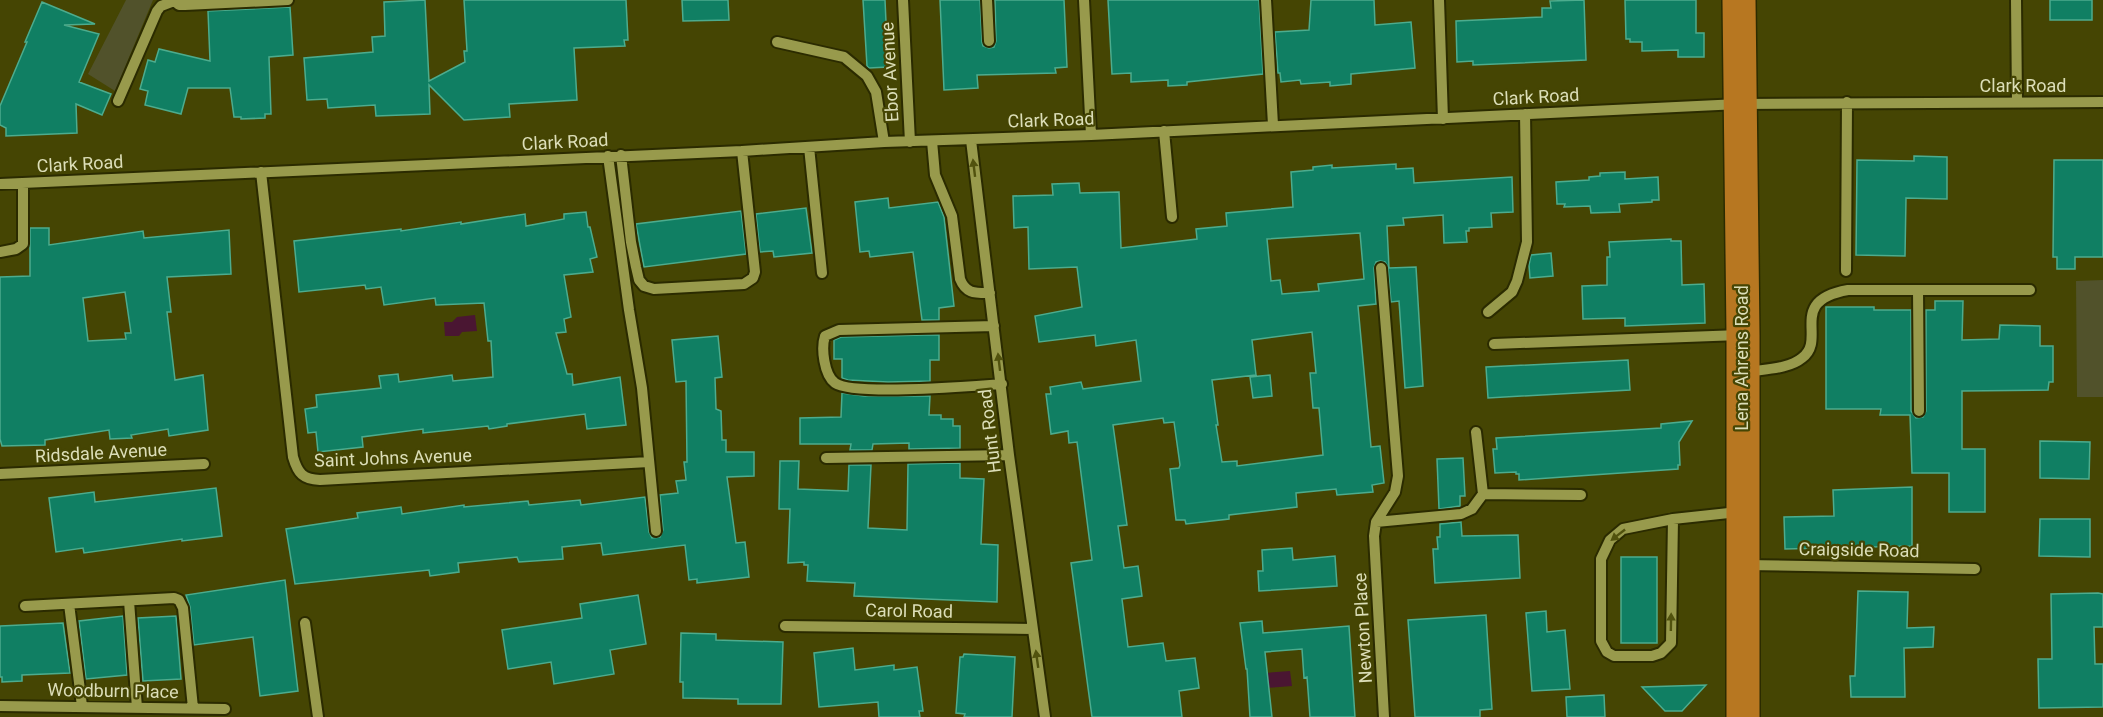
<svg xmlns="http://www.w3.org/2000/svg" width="2103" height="717" viewBox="0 0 2103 717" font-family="Roboto,sans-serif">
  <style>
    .green { fill: #51522b }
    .water { fill: #4a1632 }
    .building { fill: #107f63; stroke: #4cac8e; stroke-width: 1.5; fill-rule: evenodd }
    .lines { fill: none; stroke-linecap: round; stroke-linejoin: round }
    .minor-casing { stroke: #2b2b00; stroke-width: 14 }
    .major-casing { stroke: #2b2b00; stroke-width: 36 }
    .minor { stroke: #989a4c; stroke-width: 10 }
    .major { stroke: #b77721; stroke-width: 33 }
    .oneway { fill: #51520e }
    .labels { text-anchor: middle; stroke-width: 4.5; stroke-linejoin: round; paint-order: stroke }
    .street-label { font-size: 18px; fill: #dcdeb8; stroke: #454503 }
  </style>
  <rect width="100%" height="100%" fill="#454503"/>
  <path class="green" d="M126,0H153L115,91L88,74Z
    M2103,280V397H2077L2076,281Z"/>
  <path class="water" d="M475,315L477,331L462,332L459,336H445L444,322H452L457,317Z
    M1290,671L1292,686L1253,689L1251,674Z"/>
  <path class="building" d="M425,0L429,81L465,62L464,51H467L464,0H626L628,40H624L625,46L574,48L577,100L509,104L510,117L464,120L429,85L430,114L376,116L375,105L328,108L327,99L307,100L304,58L373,52L372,37L385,36L384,2Z
    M682,0H728L729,20L683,21Z
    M863,0H885L888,67L869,68L867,66Z
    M940,0H980L982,42L983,46L989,48L994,47L996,41L995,0H1064L1067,67L1055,68L1056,73L977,75L978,88L944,90Z
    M1108,0H1259L1263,74L1187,82V85L1168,86V80L1131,82V73L1112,74Z
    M1311,0H1374L1375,25L1411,22L1415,68L1351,74V84L1330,86V82L1301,84L1300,80L1281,82L1280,73H1278L1275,32L1309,30Z
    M1584,0L1586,60L1473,65V61L1457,62L1456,21L1542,17V8H1551L1550,1Z
    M1625,0H1696V33H1704V57H1678V50L1642,51V42H1630V39H1626Z
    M2050,0H2092V20H2050Z
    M42,2L95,24L64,25L99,34L79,82L111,94L102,115L76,104L77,133L6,136V128L0,125V106L27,42H25Z
    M290,7L293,55L269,57L271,114H265V118L241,119V117H234L230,88H188L181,114L145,105L148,91L140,89L148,60L155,62L159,49L210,61L208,11Z
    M1914,156L1947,157V199L1906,198L1905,256L1856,255L1857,160L1914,161Z
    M2054,160H2103V257H2075V269H2057V257H2053Z
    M1396,164V169L1413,168L1414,183L1512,177L1513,212L1491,213L1492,227L1469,228V231H1466L1467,242L1444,243L1443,215L1403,218L1404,225L1387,226L1389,268L1416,267L1423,386L1405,388L1399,301L1391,302L1388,267L1385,262L1380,261L1376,262L1374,268L1376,304L1358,306L1371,447L1380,446L1384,483L1372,485L1373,492L1337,495L1336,489L1296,493L1297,507L1229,515V519L1186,524L1185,520H1176L1170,469L1179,468L1180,465L1174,422L1164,423L1163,418L1113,425L1127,525L1118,526L1124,568L1138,566L1142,596L1122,599L1128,647L1163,643L1166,661L1195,658L1199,688L1179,691L1182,717H1092L1071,563L1092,560L1077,442L1069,443L1068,431L1051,434L1046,394H1051L1050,387L1081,382L1083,389L1141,381L1136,340L1096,346L1095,335L1039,342L1035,316L1082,307L1077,267L1029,269L1028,227L1014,228L1013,196L1053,195L1052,184L1079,183L1080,193L1119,192L1121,248L1197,239L1196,229L1227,226L1226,213L1293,207L1291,172L1313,170V167L1332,165V168ZM1360,233L1364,279L1318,284L1319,291L1282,294L1280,280L1271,281L1267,239ZM1312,332L1316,373H1310L1313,408H1319L1323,455L1237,466V461L1222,462L1216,425H1218L1212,380L1256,375L1252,340Z
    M1625,172V179L1658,177L1659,200H1652V202L1619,204L1620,212L1591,213L1590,206L1564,207L1565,204H1557L1556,182L1589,180V177L1600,176V173Z
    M888,198L889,208L938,202L944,217L954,306L939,308V320H922L913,252L870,257L869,251L860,252L855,202Z
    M806,208L812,253L774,257L773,251L760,252L756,214Z
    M741,211L746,254L644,267L636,224Z
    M586,212L588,227H590L597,257L590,259L593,272L564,275L571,317L564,319L566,332L556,333L567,374H572L573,385L620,377L626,425L587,429L585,414L507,424V426L489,429L488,426L423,433V429L362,437L363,447L318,452L316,432L308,433L305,409L317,407L316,395L381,388L379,376L398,374L399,382L452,375L453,381L493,377L491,341H488L484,303L436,305L435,298L384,305L381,287L366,289L365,285L299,292L294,241L401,229V231L461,222V224L525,214L526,226L564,219V214Z
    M30,228H49V245L143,231L144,238L229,230L231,274L167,277L171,312H167L175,380L203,375L208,430L169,436L168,429L131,435L132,438L110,439L109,430L45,440V445L2,446L0,439V277L30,276ZM125,292L131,333H125L126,339L88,341L83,298Z
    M1671,239V241H1681L1682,285L1704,284L1705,323L1625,326V318L1583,319L1582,286L1607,285V257H1610L1609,242Z
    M1551,253L1553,276L1530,278L1529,265L1531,255Z
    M1935,301H1963L1962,340L1999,339L2000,325L2040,326V346H2053V382H2049L2048,390L1962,391V449H1985V512H1949V473H1912L1910,415H1880L1881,409H1826V307H1874V310H1911V411L1916,418L1923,417L1926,411V310H1935Z
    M924,335H939V360H930V381L888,382L848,380L842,378V359H834V340L841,337Z
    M718,336L722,377L715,378L716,409L721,411L722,440H726V452H754V476L727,477L736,543L745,542L749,577L697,583V579L689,580L685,545L603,555L601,543L562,547L563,559L519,562L517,557L458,563L459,572L430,576L429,570L295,584L286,529L358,518L357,513L401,507L402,514L464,505V507L528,501L529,505L580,500L581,505L645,497L649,532L652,538L660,537L663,530L660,495L678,493L676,481L686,480L684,462H687L686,381L676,382L672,340Z
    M1628,360L1630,390L1488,398L1486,367Z
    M1270,375L1272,396L1253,398L1250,377Z
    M842,393L864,396H930L929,415H941V419H953V426H960V448L909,449V443L873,444L872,450H850L851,444H800V418L841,417Z
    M1692,421L1679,442L1680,465H1678V469L1519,480V474H1516V472L1495,473L1493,449H1497L1496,438L1661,428V424Z
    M2040,441L2090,442L2089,479L2040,478Z
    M1463,458L1465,496H1460V506L1439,509L1437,459Z
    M780,461H799L798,489L848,491L849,465H871L868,528L907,530L908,464L960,463V478L984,479L981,544L998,545L997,602L854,596L855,583L807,581L808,565H804V562L788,563L790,509H779Z
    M1912,487V546L1785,549L1784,517L1834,516L1833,490Z
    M216,488L222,536L182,541V539L84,553L83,548L56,552L49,498L94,492L95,502Z
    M2040,519H2090V557L2039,556Z
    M1461,522L1462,536L1518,535L1520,578L1435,583L1433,549H1438L1437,537H1440V524Z
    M1292,548L1293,560L1335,556L1337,586L1259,591L1258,571H1263L1262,550Z
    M1621,557H1657V643H1621Z
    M285,580L298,691L260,696L253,637L194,645L190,607L186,595Z
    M1858,591L1908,592L1907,628L1934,627L1933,647L1904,648L1905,697H1851L1850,676H1855Z
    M2098,593L2103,594V627H2094L2095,664H2103V707L2039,708L2038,659H2052L2051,594Z
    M638,595L646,644L610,650L614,674L554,684L551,662L508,669L502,630L582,618L580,604Z
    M1546,611L1547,632L1565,630L1570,689L1532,691L1526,613Z
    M1486,615L1492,709L1480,710V717H1415L1408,620Z
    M123,616L127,675L86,679L79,621Z
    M176,616L181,679L143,681L138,618Z
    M1262,621L1263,633L1349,626L1355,717H1310L1307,677L1304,678L1302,649L1265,652L1272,717H1250L1247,669H1246L1240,623Z
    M63,623L70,673L22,675V681L2,682V677H0V626Z
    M681,633L716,634V640L783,642L781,704H738V699L683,698V682H680Z
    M853,648L855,670L894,665V670L917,667L923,711H919L920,717H879L878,702L819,707L814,653Z
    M964,654L1015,657L1012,717H964L965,714L956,713L960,657H963Z
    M1706,685L1682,711H1665L1642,687Z
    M1604,695L1605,717H1567L1566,697Z"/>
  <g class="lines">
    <defs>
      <path id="minor" d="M173,0L179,5H185L288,0
        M903,0L910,142
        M987,0L989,41
        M1084,0L1091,135
        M1266,0L1273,125
        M1439,0L1443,119
        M2016,0L2017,102
        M777,42L844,57L867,76L876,92L884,142
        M118,101L157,11L161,6L174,1
        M1164,131L1172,217
        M971,140L1009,455L1045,717
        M932,141L935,175L952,216L960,279C966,294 975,293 990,293
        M809,147L822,273
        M621,155L631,242L636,267L639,280L644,286L654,289L744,284L753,278L755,272L742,151
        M608,156L629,310L642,388L656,531
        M261,172L293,457C298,474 303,479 320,480L649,462
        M0,184L742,151L884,142L1091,135L1739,104L2103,102
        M0,252L16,249L23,244V183
        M1381,268L1398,476L1395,492L1376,522L1374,536L1384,717
        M1846,271L1847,102
        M1918,290L1919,411
        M1488,312L1512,292L1517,281L1527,242L1525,114
        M994,326L839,330L825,336C821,348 824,375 835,383C853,396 973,386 1002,384
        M1494,344L1740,335
        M1748,372C1764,369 1789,369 1802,358C1828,339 1786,301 1848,290H2030
        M1476,432L1483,494
        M826,458L1009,455
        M0,474L204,464
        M1673,519L1671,643L1661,653L1652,656H1614L1607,652L1601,641V559L1610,540L1623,529L1673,519L1738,512
        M1376,522L1461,514L1472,509L1483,494L1581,495
        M1745,565L1975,569
        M129,601L137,708
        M69,604L82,706
        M25,606L174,598L179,600L183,608L193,708
        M305,623L318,717
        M785,626L1033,629
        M0,706L225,709"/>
      <path id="major" d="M1739,0L1743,335V717"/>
    </defs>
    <use href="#minor" class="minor-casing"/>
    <use href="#major" class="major-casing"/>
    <use href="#minor" class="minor"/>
    <use href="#major" class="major"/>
  </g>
  <defs><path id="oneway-solid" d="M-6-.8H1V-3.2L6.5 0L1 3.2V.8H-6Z" transform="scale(1.5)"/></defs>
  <g class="oneway">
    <use href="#oneway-solid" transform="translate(974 168) rotate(-97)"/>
    <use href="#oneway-solid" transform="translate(999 362) rotate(-97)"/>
    <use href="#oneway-solid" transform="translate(1618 535) rotate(142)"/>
    <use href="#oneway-solid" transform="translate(1671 622) rotate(-89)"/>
    <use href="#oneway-solid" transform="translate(1037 659) rotate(-98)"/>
  </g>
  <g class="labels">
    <g class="street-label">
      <text transform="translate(890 72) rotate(-93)" y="6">Ebor Avenue</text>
      <text x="2023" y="92">Clark Road</text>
      <text transform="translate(1536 97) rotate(-3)" y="6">Clark Road</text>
      <text transform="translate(1051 120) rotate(-2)" y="6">Clark Road</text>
      <text transform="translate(565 142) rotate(-3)" y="6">Clark Road</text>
      <text transform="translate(80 164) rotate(-3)" y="6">Clark Road</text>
      <text transform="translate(1742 358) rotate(-90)" y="6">Lena Ahrens Road</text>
      <text transform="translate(990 431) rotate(-97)" y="6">Hunt Road</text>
      <text transform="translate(101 453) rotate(-3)" y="6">Ridsdale Avenue</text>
      <text transform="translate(393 458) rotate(-2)" y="6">Saint Johns Avenue</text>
      <text transform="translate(1859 550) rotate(1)" y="6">Craigside Road</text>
      <text transform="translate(909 611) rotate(1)" y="6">Carol Road</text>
      <text transform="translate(1363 628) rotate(-93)" y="6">Newton Place</text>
      <text transform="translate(113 691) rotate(1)" y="6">Woodburn Place</text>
    </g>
  </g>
</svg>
